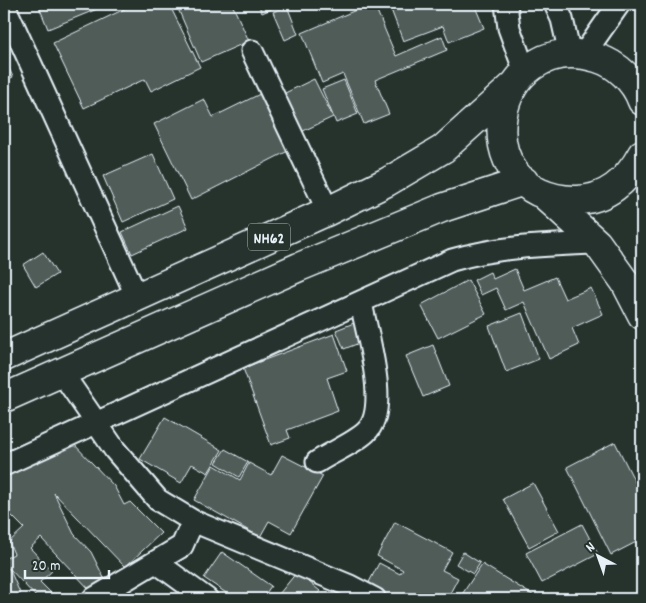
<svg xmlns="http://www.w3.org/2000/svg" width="646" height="603" viewBox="0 0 646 603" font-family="Dekko,sans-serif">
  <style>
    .building { fill: #505c59; stroke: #e8f1f8 }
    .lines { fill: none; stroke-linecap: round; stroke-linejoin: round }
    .minor-casing { stroke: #e8f1f8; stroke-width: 25 }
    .trunk-casing { stroke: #e8f1f8; stroke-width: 31 }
    .minor { stroke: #26332d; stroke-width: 21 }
    .trunk { stroke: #26332d; stroke-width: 28 }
    .labels { text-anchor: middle; stroke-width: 4.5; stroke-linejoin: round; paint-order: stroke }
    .shield { fill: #26332d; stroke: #aeb8bb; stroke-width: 1 }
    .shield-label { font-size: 16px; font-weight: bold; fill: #e8f1f8 }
  </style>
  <rect width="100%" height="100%" fill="#26332d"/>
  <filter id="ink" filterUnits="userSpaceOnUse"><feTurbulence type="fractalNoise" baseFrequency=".02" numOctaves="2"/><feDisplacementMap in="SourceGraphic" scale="10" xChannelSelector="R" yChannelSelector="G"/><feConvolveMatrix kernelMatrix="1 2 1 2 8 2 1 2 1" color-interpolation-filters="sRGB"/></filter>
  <g filter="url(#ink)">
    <path class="building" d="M38,4H101L102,7L48,29Z
      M135,4H169L200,67L151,91L145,79L84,108L53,43Z
      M176,4H232L249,41L201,62Z
      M258,4H283L262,13Z
      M370,4H374L396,56L442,36L447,50L375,80L389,114L364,124L343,74L322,83L302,33Z
      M398,4H474L484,28L449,42L443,26L403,41L390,7Z
      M287,6L298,34L285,40L273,12Z
      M4,58L13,77L4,81Z
      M314,79L333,117L301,132L283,94Z
      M344,80L358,114L336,123L322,89Z
      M262,93L290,150L191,200L154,124L204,99L213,117Z
      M153,154L173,199L123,222L103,176Z
      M178,206L188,228L132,254L122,232Z
      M43,252L57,274L36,287L23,265Z
      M515,269L524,290L555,277L565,299L591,288L603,314L572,328L579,345L549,359L524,302L506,310L496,288L481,295L474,280L490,272L493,279Z
      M468,280L486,314L438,338L421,305Z
      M522,313L539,359L506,372L489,326Z
      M354,323L362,342L344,349L336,330Z
      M334,334L347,371L327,378L338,411L287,430L290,438L271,445L243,368Z
      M433,345L449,386L423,397L406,356Z
      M165,417L222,450L208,473L192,464L181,483L140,459Z
      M71,441L114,486L124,505L130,502L161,533L125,567L54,493L74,534L91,552L104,578L90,590L41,538L30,548L52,571L40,582L57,599H38L9,568L20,593L14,599H4V559L14,554L9,542L24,528L9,513L4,515V474Z
      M615,442L642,496V539L611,555L567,467Z
      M225,449L248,462L239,477L216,463Z
      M282,455L323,476L291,533L269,521L260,537L194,500L214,465L240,480L249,463L271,475Z
      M533,483L559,531L529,547L503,499Z
      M395,522L452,552L442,570L458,578L447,599H382L365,590L379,563L400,574L403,570L377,556Z
      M582,524L598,554L542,583L526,553Z
      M222,552L271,586L262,599H235L204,578Z
      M463,552L480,563L473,574L456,564Z
      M482,564L539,599H459Z
      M297,572L320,591L313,599H275Z"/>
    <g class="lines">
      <defs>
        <path id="minor" d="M506,4L509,28L525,72
          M555,4L562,19L570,54
          M4,5L137,297
          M252,51L328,211
          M584,54L619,4
          M62,373L115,450L158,500L193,521L350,586L375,599
          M317,462C332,452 353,444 366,432C391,409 366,332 361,302
          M4,465L452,260C500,246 547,245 597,243
          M156,562L207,599
          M93,599L182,546L193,521"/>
        <path id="trunk" d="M642,101C635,81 617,64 597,58C490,26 460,197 574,200C606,201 628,180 642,154
          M543,194L597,243L625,282L642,315
          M4,357L328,211L387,182L443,149L514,85
          M4,398L299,267L442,208L524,181"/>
      </defs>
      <use href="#minor" class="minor-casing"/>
      <use href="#trunk" class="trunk-casing"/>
      <use href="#minor" class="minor"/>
      <use href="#trunk" class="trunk"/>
    </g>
  </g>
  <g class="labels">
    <rect class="shield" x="248" y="223.5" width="42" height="27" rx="4"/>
    <g class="shield-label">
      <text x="269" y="243">NH62</text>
    </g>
  </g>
  <rect width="646" height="603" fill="none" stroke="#26332d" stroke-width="20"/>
  <rect x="10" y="10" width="626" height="583" fill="none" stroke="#e8f1f8" stroke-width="2" filter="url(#ink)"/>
  <g transform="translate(598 556) rotate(319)" stroke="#26332d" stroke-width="4" paint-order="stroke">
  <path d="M0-4L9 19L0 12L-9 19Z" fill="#e8f1f8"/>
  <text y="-8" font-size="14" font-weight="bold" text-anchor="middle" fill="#e8f1f8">N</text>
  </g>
  <path d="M25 570v8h84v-8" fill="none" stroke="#e8f1f8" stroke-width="2.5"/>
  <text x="32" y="570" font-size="15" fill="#e8f1f8" stroke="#26332d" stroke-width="4" paint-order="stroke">20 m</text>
</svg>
